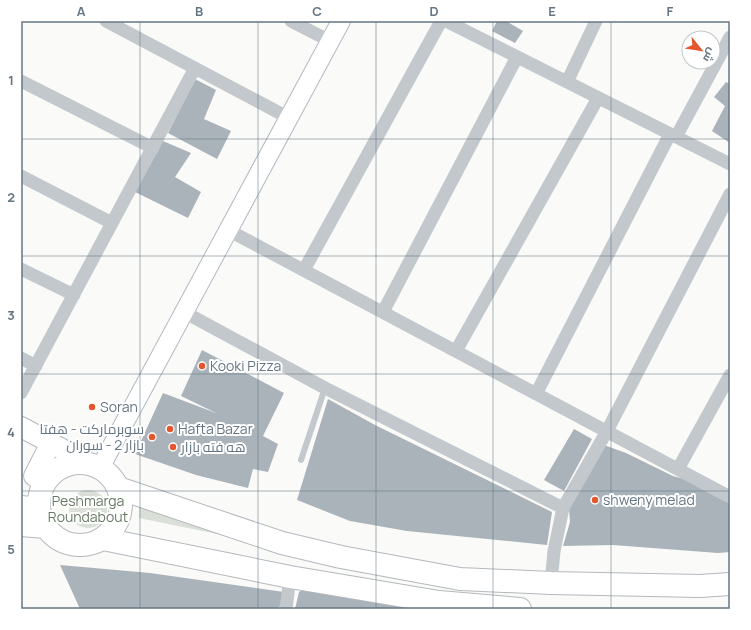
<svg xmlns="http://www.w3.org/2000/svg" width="751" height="630" viewBox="0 0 751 630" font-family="Manrope,Cairo,sans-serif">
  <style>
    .green { fill: #dadfd7 }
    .building { fill: #aab3b9 }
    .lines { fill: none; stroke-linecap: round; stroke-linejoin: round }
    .secondary-casing { stroke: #b3babf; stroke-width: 20 }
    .primary-casing { stroke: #b5babe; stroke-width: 22 }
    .highway-casing { stroke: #b4b9bd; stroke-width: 24 }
    .lane { stroke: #c3c8cc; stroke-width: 6 }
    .street { stroke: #c3c8cc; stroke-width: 13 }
    .secondary { stroke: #fff; stroke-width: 18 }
    .primary { stroke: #fff; stroke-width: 20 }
    .highway { stroke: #fff; stroke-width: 22 }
    .grid { fill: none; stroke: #657683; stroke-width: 1; stroke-opacity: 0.55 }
    .poi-dot { fill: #e4572e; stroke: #fff; stroke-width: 1.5 }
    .labels { text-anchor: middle; stroke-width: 4; stroke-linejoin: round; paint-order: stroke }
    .poi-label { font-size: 14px; fill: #657683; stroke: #fff; text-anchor: start }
    .park-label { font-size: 14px; fill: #687a64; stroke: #fff }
    .neatline { fill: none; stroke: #657683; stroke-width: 1.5 }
    .grid-label { font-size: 13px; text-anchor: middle; font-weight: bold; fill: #657683 }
  </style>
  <rect width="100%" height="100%" fill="#fafaf8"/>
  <path class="green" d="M69 509a19 19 0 1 1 38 0a19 19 0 1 1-38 0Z
    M139,498L251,541L139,518Z"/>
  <path class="building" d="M497,21H506L523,31L515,43L492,31Z
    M195,79L216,90L204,119L231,131L217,159L168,133Z
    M726,82L730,84V143L712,131L725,106L714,97Z
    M163,141L191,153L175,177L201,192L188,218L135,192Z
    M202,350L284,393L263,436L278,444L268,472L253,469L248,488L196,475L135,454L163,393L216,413L181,396Z
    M328,399L375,425L552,512L547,545L407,531L350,521L297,500Z
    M574,429L592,439L564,491L544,480Z
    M604,445L626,453L673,476L688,480L730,501V552L718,553L613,545L563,546L570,522L569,509Z
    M60,565L150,573L284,592L282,604L277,609H80Z
    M308,587L421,609H295L299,592Z"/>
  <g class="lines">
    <defs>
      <path id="secondary" d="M100,468L341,21"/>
      <path id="primary" d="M21,427L88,463
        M34,476L51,443"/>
      <path id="highway" d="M39 504a41 41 0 1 1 82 0a41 41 0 1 1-82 0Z
        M118,488L282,543L341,557L460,579L551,583L700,586L730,584
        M21,507L39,509
        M21,525L46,527
        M103,539L290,577L439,602L520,609"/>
    </defs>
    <use href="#secondary" class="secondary-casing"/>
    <use href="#primary" class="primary-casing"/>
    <use href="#highway" class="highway-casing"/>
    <path class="lane" d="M301,460L325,388"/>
    <path class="street" d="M106,21L289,118
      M291,21L330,41
      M446,21L730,164
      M21,81L153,148
      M567,82L596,21
      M676,137L730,37
      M21,176L112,223
      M228,230L730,497
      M21,269L74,295
      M304,270L441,21
      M184,312L325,388L563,508L607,431L730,194
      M383,312L517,57
      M456,351L598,98
      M21,358L36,366
      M21,393L195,68
      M536,394L670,134
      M678,469L730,375
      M551,583L554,551L563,508
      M286,609L290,577"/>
    <use href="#secondary" class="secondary"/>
    <use href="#primary" class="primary"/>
    <use href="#highway" class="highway"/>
  </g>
  <path class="grid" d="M140,21V609M258,21V609M376,21V609M493,21V609M611,21V609M21,139H730M21,256H730M21,374H730M21,491H730"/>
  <g class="poi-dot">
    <circle cx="202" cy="366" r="4"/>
    <circle cx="92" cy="407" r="4"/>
    <circle cx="170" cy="429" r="4"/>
    <circle cx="152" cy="437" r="4"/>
    <circle cx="173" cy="447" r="4"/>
    <circle cx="595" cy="500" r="4"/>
  </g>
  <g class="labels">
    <g class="poi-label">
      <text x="210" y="371">Kooki Pizza</text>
      <text x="100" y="412">Soran</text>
      <text x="144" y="434" text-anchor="end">سوبرماركت - هفتا<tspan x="144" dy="16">بازار 2 - سوران</tspan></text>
      <text x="178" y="434">Hafta Bazar</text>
      <text x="181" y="452">هه فته بازار</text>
      <text x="603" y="505">shweny melad</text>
    </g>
    <g class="park-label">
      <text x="88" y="506">Peshmarga<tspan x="88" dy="16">Roundabout</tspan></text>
    </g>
  </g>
  <rect width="751" height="630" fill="none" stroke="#ffffff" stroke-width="44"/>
  <g transform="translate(701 50) rotate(120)"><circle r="19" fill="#ffffff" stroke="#c1c8cd"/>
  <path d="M0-3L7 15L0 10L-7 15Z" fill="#e4572e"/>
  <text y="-6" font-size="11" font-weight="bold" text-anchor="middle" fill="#657683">ش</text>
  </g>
  <rect x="22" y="22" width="707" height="586" class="neatline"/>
  <g class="grid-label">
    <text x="81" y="16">A</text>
    <text x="199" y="16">B</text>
    <text x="317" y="16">C</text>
    <text x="434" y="16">D</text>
    <text x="552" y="16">E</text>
    <text x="670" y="16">F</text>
    <text x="11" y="85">1</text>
    <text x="11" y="202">2</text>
    <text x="11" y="320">3</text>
    <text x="11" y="437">4</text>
    <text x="11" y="554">5</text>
  </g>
</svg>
